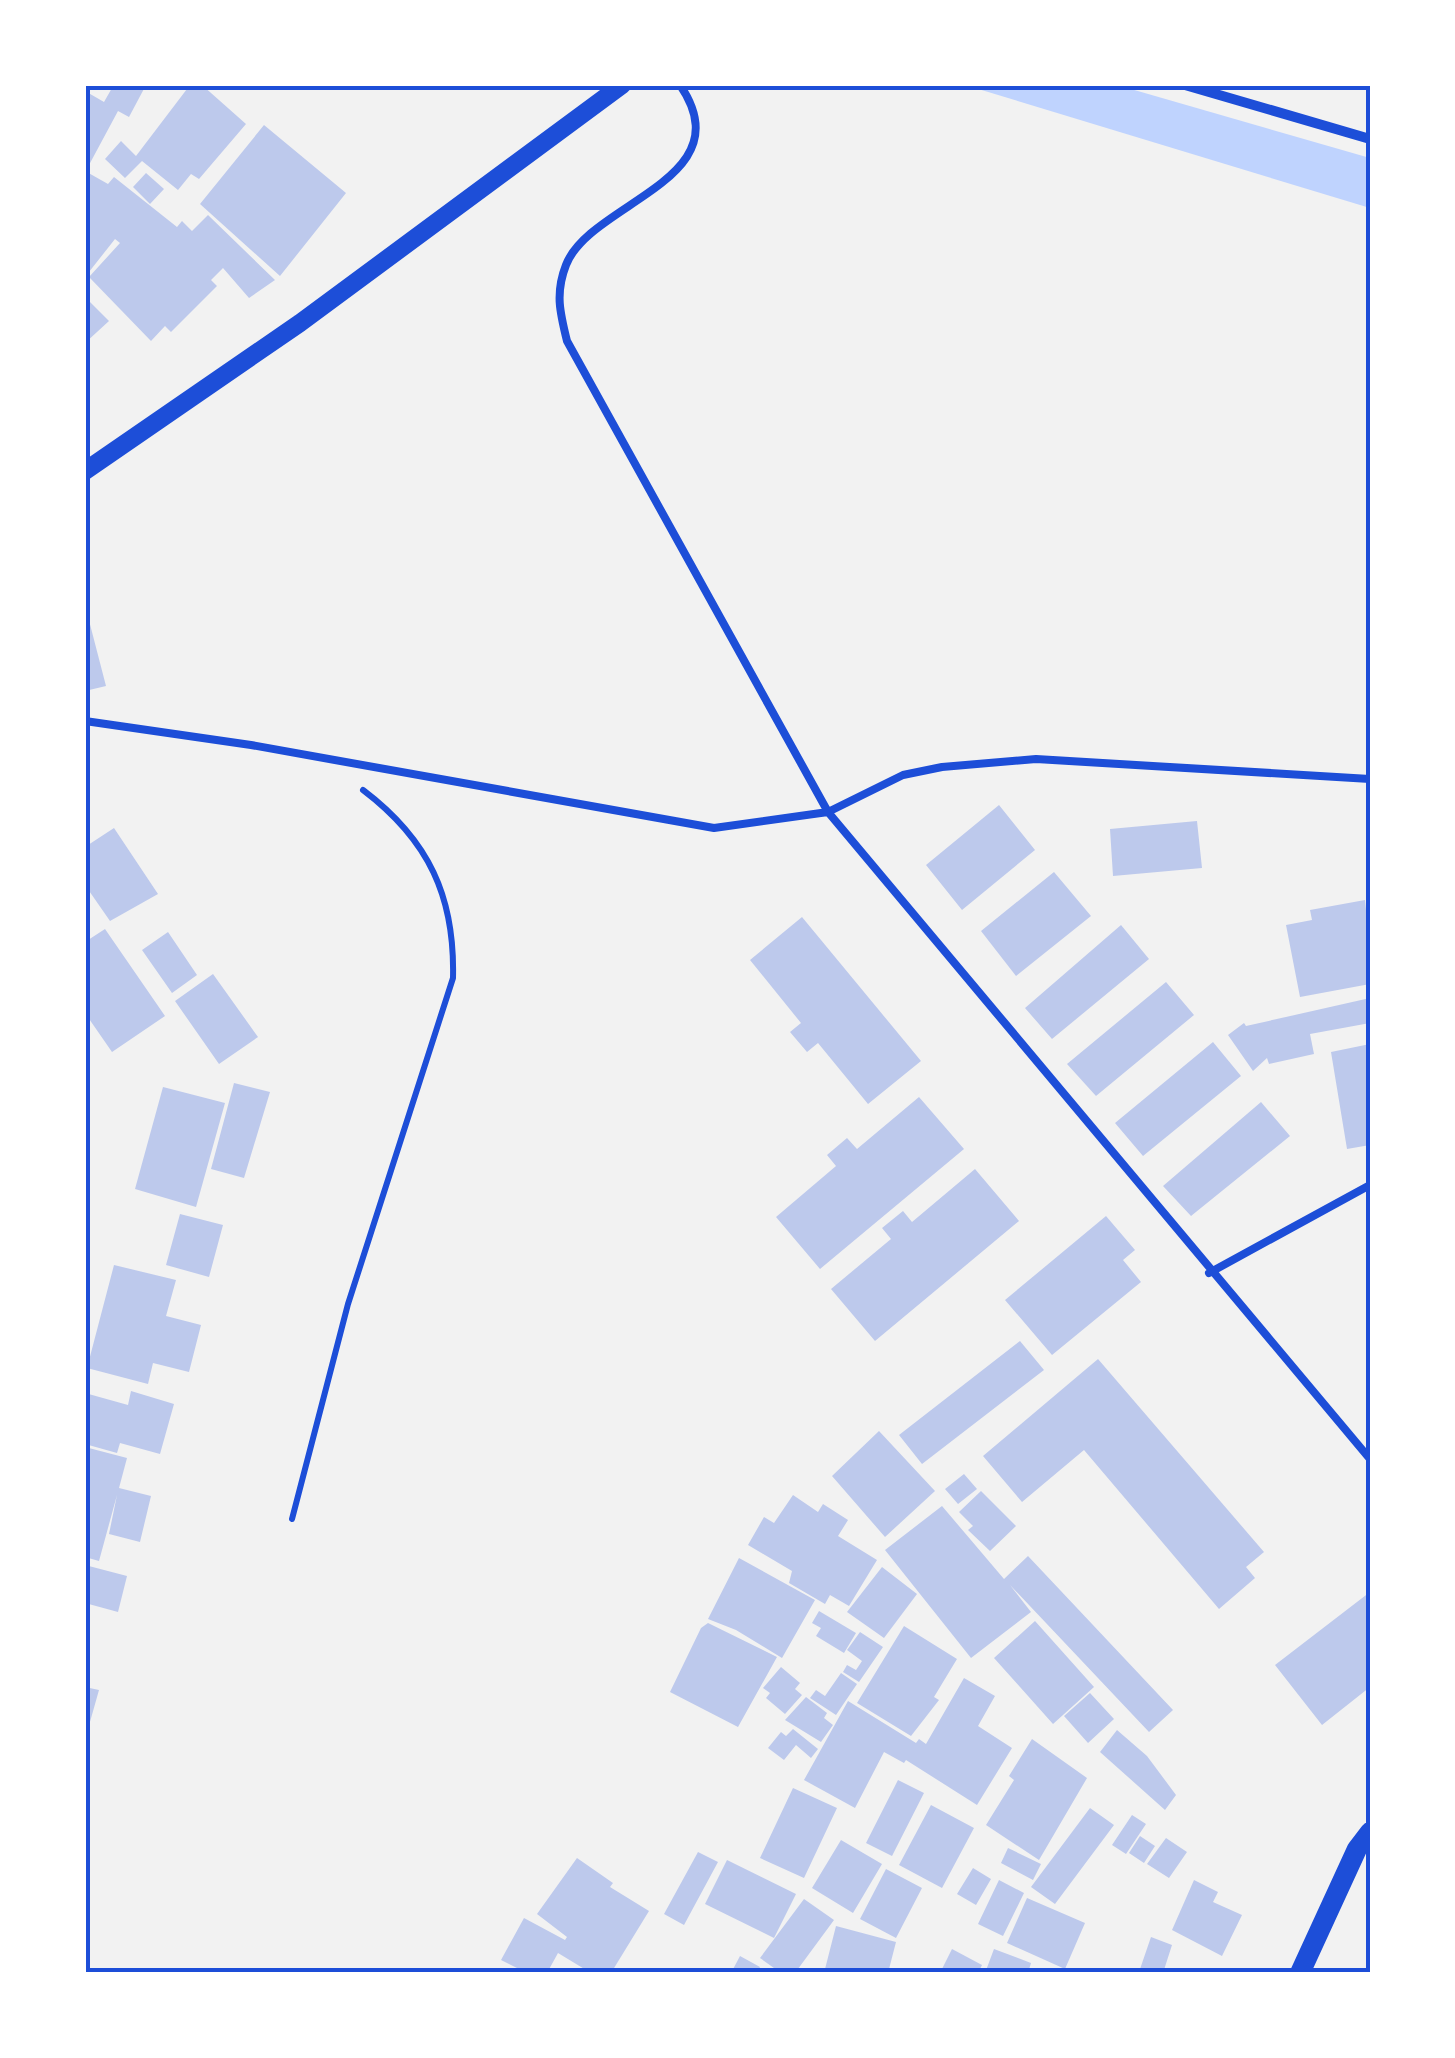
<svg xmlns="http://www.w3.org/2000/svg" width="1455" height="2058" viewBox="0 0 1455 2058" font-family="Spectral,serif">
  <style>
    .water { fill: #bfd3fe }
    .building { fill: #bdc9ec }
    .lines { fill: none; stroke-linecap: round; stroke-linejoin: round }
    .path { stroke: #1d4ed8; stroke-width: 6 }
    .service { stroke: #1d4ed8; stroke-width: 8 }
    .minor { stroke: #1d4ed8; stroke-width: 10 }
    .tertiary { stroke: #1d4ed8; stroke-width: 18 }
    .secondary { stroke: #1d4ed8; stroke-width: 20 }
    .neatline { fill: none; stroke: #1d4ed8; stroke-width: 4 }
  </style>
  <rect width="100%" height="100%" fill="#f2f2f2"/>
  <path class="water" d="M965,85H1117L1370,158V208Z"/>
  <path class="building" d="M106,85H146L129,117L118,111L89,165L85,163V91L104,102L112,88Z
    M190,85H202L246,124L199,179L191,174L178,190L142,161L125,178L105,159L121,141L136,156Z
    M264,125L346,193L280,276L200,204Z
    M85,171L108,184L114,177L177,227L182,221L192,231L208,215L275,280L249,298L223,268L211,280L217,286L171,332L165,326L151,341L89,277L120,243L115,239L85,277Z
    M146,173L164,189L150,204L133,187Z
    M85,297L109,321L85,343Z
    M85,605L106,686L85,691Z
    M999,805L1035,850L962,910L926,865Z
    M1197,821L1202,868L1113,876L1110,829Z
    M114,828L158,894L110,921L85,885V847Z
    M1054,872L1091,916L1016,976L981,931Z
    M1365,900L1366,910H1370V984L1300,997L1286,925L1312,920L1310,910Z
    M802,917L921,1061L868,1104L818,1043L807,1052L790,1032L801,1023L750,960Z
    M1121,925L1149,959L1052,1039L1025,1008Z
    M105,929L165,1016L112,1052L85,1013V942Z
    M168,932L197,975L172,993L142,950Z
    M213,974L258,1037L219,1064L175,1001Z
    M1166,982L1194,1015L1096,1096L1067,1064Z
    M1370,998V1023L1310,1034L1314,1054L1269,1064L1267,1058L1253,1071L1228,1035L1244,1023L1246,1026Z
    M1213,1042L1241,1076L1143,1156L1115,1123Z
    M1370,1044V1145L1347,1149L1331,1052Z
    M234,1083L270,1092L244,1178L211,1169Z
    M163,1087L225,1103L196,1207L135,1189Z
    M919,1097L964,1149L820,1269L776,1217L836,1166L827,1155L847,1138L857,1149Z
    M1261,1102L1290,1136L1191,1216L1163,1186Z
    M975,1169L1019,1221L875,1341L831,1289L891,1239L882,1228L903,1211L912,1222Z
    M180,1214L223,1225L209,1277L166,1265Z
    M1106,1216L1135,1250L1123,1260L1141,1282L1052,1355L1005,1300Z
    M114,1265L176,1280L166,1316L201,1325L189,1372L153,1363L148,1384L87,1368Z
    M1020,1341L1044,1370L922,1464L899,1435Z
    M1098,1359L1264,1552L1246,1567L1255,1578L1219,1609L1084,1450L1022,1502L983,1456Z
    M131,1391L174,1404L160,1454L120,1443L117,1453L85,1444V1393L128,1405Z
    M879,1431L935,1491L885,1537L832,1476Z
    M85,1447L127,1458L119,1488L151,1496L140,1542L109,1534L117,1495L99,1561L85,1557Z
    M964,1474L977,1489L958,1504L945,1489Z
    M981,1491L1016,1526L990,1551L968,1530L973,1526L959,1512Z
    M793,1495L818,1512L823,1504L848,1520L838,1536L877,1560L849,1606L830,1595L825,1604L789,1583L792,1571L748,1545L764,1517L774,1523Z
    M942,1506L1004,1579L1028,1556L1173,1710L1149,1732L1010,1585L1031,1612L971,1658L885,1550Z
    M739,1558L815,1600L782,1658L736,1630L708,1619Z
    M85,1565L127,1576L118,1612L85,1603Z
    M882,1567L917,1594L884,1638L847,1612Z
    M1370,1592V1687L1322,1725L1275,1665Z
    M819,1611L856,1633L844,1653L816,1636L821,1628L812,1623Z
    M1035,1621L1094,1687L1053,1724L994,1658Z
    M708,1623L777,1657L738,1727L670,1692L701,1628Z
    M904,1626L957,1659L934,1697L939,1700L911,1736L857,1703Z
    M860,1632L883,1647L859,1682L843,1672L847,1665L856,1670L862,1661L847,1650Z
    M781,1667L800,1683L795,1689L802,1695L785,1714L766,1698L770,1693L763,1688Z
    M841,1673L857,1684L836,1715L810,1698L816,1690L825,1696Z
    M964,1678L995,1696L978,1726L1012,1748L977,1805L906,1760L904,1763L884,1752L855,1808L804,1780L848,1701L916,1743L919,1739L926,1744Z
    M85,1687L99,1690L86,1736H85Z
    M1090,1693L1114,1719L1088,1743L1064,1716Z
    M806,1697L827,1713L824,1718L833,1725L821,1742L785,1720Z
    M793,1729L818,1749L811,1758L796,1745L784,1760L768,1748L781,1732L786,1736Z
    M1117,1730L1147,1756L1176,1795L1165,1810L1100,1752Z
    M1032,1739L1087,1778L1039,1860L986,1825L1014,1780L1009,1776Z
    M898,1780L924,1793L892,1856L866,1843Z
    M793,1788L837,1808L804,1878L760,1858Z
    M931,1805L974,1828L942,1888L899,1865Z
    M1090,1808L1114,1825L1055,1904L1031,1887Z
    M1132,1815L1146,1824L1126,1854L1112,1845Z
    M1140,1836L1155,1846L1144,1863L1129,1853Z
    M1166,1838L1187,1852L1169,1878L1147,1864Z
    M841,1840L882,1864L853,1913L812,1888Z
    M1008,1848L1041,1864L1033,1880L1001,1863Z
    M698,1852L718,1862L684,1925L664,1914Z
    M577,1858L613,1883L610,1887L649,1911L611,1973H591L558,1953L547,1973H527L501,1960L524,1918L565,1940L567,1937L537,1914Z
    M727,1860L796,1894L774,1938L705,1904Z
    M973,1868L991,1879L976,1905L957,1894Z
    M886,1869L922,1888L896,1938L860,1919Z
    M999,1880L1024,1893L1003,1936L978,1924Z
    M1194,1880L1218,1892L1213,1902L1242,1915L1222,1956L1172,1930Z
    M1027,1898L1085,1923L1065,1969L1007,1943Z
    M804,1899L834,1920L795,1973H781L760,1958Z
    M836,1926L896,1942L888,1973H824Z
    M1151,1937L1172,1945L1163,1973L1139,1972Z
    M952,1949L982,1965L978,1973H940Z
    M994,1949L1031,1963L1028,1973H985Z
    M740,1956L760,1967L757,1973H731Z"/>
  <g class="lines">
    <path class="path" d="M292,1519L348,1304L453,978C455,897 429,840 363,790"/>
    <path class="service" d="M680,85C745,180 590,202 566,265C555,293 560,313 567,341L828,812L1370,1459
      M85,721L251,745L714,828L828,812L903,775L942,767L1036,759L1370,779
      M1209,1273L1370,1185"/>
    <path class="minor" d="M1185,85L1370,139"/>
    <path class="tertiary" d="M85,471L300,323L622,85"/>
    <path class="secondary" d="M1300,1973L1357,1849L1370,1832"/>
  </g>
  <rect width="1455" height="2058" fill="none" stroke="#ffffff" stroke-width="175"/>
  <rect x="88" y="88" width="1280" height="1882" class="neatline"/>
</svg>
